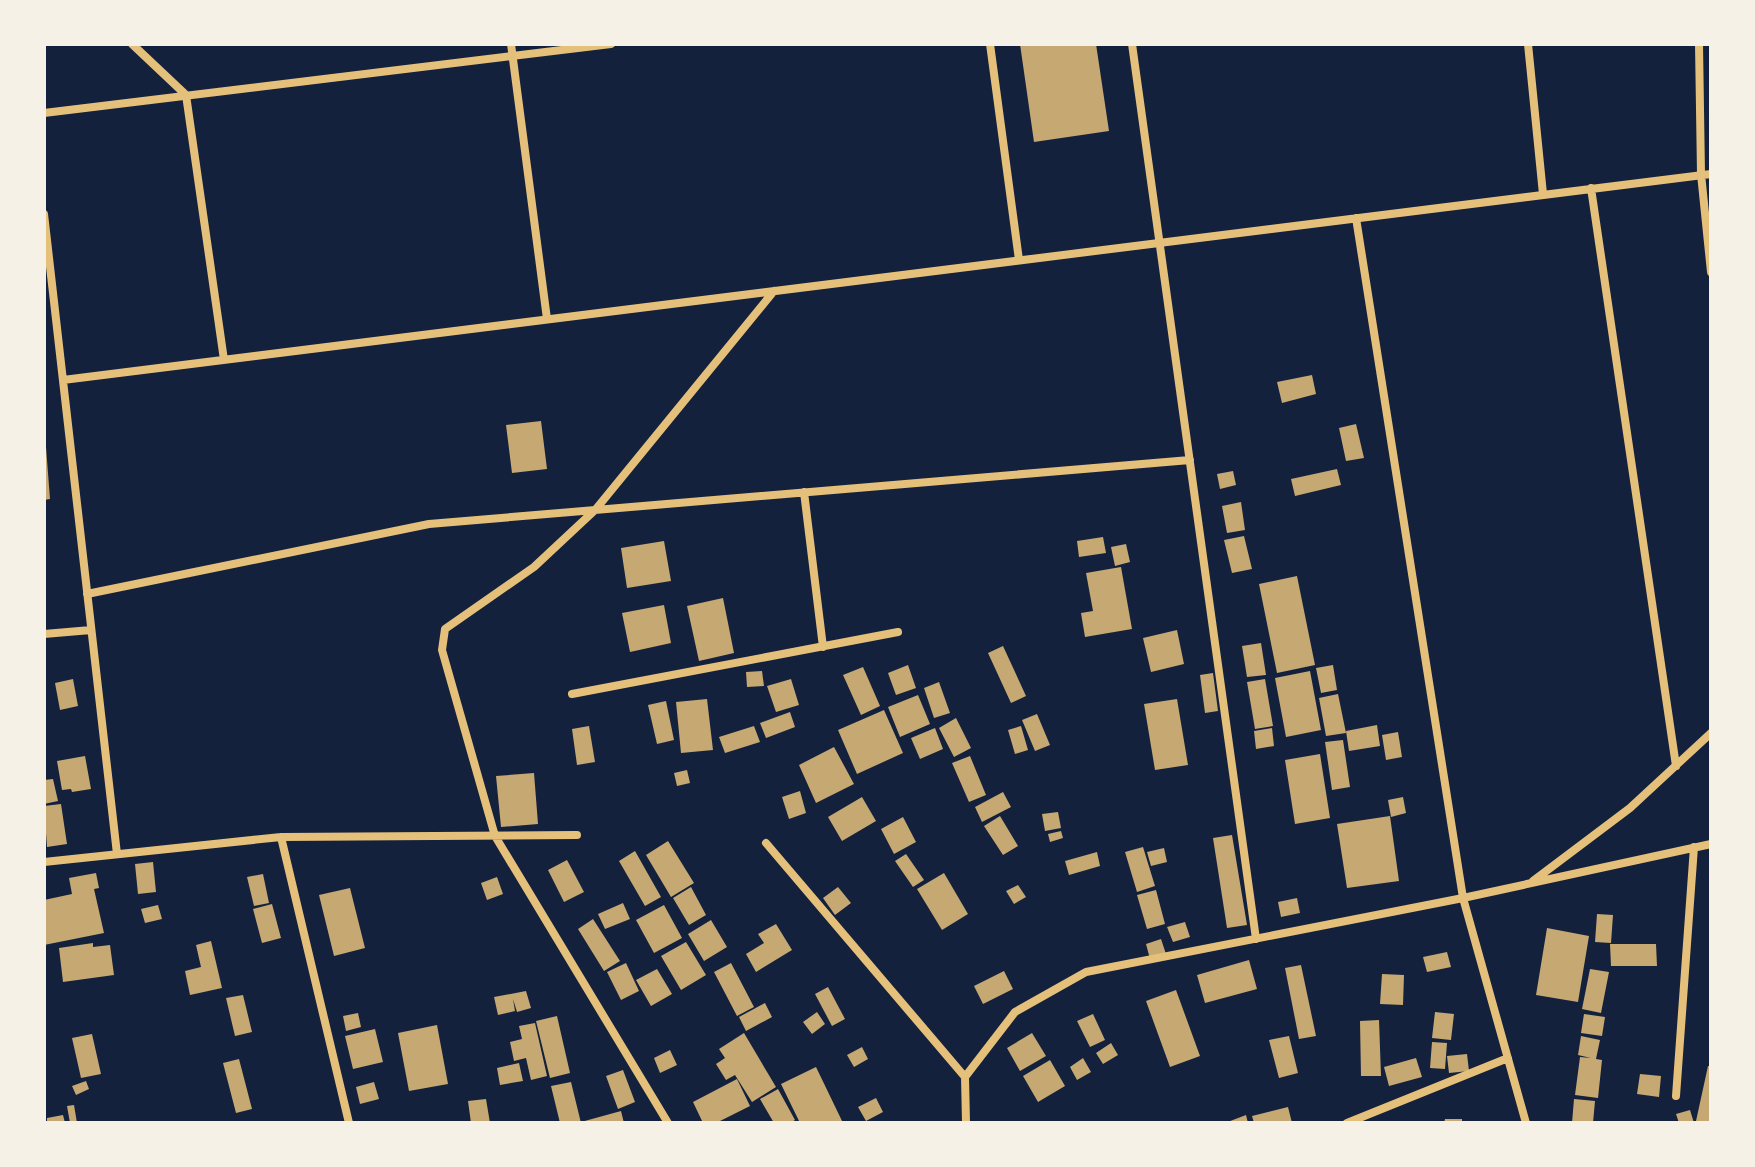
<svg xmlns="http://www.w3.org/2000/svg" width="1755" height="1167" viewBox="0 0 1755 1167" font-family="Poppins,sans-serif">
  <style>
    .building { fill: #c6a872 }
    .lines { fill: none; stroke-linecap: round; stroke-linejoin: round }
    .minor { stroke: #e5c07b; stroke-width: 8 }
  </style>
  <rect width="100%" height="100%" fill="#14213d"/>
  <path class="building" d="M1020,44H1096L1109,131L1034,142Z
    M1312,375L1316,394L1282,403L1277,382Z
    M541,421L547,469L512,473L506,425Z
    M1356,424L1364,458L1346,461L1339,428Z
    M44,447H46L50,499L44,500Z
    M1337,469L1341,485L1295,496L1291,479Z
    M1233,471L1236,485L1220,489L1217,474Z
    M1241,502L1245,530L1227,533L1222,506Z
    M1244,536L1252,569L1232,573L1224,540Z
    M1103,537L1106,553L1079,557L1077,541Z
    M664,541L671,581L627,588L621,548Z
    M1126,544L1130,562L1115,566L1111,547Z
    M1121,567L1132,629L1085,637L1081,613L1093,611L1086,573Z
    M1297,576L1315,665L1277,673L1259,584Z
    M723,598L734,653L699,661L687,606Z
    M664,605L671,643L630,652L622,613Z
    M1177,630L1184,664L1151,672L1143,638Z
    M1261,643L1266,675L1247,677L1242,646Z
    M1003,646L1026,696L1011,703L988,653Z
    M908,665L916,688L896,695L888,673Z
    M1333,665L1337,690L1321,693L1316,668Z
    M863,667L880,706L861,715L843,675Z
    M762,671L764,686L747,687L746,672Z
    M1310,671L1321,730L1286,737L1275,678Z
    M1213,673L1218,711L1205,713L1200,675Z
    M73,679L78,706L60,710L55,683Z
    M791,679L799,705L776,712L767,686Z
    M1265,679L1273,726L1255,729L1247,682Z
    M939,682L950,713L934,718L924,688Z
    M1338,694L1346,733L1326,736L1319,698Z
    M918,695L930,724L900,737L888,707Z
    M707,699L713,750L681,753L676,702Z
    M1177,699L1188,765L1155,770L1144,704Z
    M666,701L674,740L657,744L648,705Z
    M884,710L903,753L857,774L838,730Z
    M790,712L795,727L766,738L760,723Z
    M1037,714L1050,745L1035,751L1022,720Z
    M956,718L971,748L954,757L939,728Z
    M1377,725L1380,746L1349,751L1346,731Z
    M589,726L595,762L577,765L572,729Z
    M754,726L760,742L725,753L719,737Z
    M1021,726L1028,750L1015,754L1008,730Z
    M935,728L943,749L920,759L911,738Z
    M1272,728L1274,746L1256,749L1254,731Z
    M1398,732L1402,757L1386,760L1382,735Z
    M1343,740L1350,787L1332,790L1325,742Z
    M834,747L854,784L816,803L799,765Z
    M1320,754L1330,818L1295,824L1285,760Z
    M85,756L91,789L72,792L71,789L62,790L57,761Z
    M970,756L986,795L969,802L952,763Z
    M687,770L690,783L677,786L674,773Z
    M534,773L538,824L501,827L496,776Z
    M53,779L58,801L44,804V780Z
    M800,791L806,813L789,819L782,797Z
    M1003,792L1011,807L982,822L975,807Z
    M862,797L876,821L842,841L828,817Z
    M1403,797L1406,813L1391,817L1388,800Z
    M61,804L67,844L47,847L44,806Z
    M1058,812L1061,828L1045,831L1042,814Z
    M1000,816L1018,846L1003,855L984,826Z
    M1390,816L1399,881L1347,888L1337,824Z
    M903,817L916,842L894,854L881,829Z
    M1061,831L1063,838L1050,842L1048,834Z
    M1232,835L1247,925L1227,928L1213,838Z
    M668,841L694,883L671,897L646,855Z
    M1143,847L1155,886L1137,892L1125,852Z
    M1164,848L1167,862L1151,866L1147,852Z
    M635,851L661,897L645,906L619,861Z
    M1097,852L1100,866L1069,875L1065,861Z
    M906,854L924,880L913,887L895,861Z
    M567,860L584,892L564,902L548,870Z
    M153,862L156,892L138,894L135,864Z
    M96,873L99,888L94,889L104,933L44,945V900L72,894L69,878Z
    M944,873L968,914L942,930L917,889Z
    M263,874L269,903L254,906L247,877Z
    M497,877L503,894L487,900L481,883Z
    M1018,885L1026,897L1014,904L1006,891Z
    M691,887L706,915L689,925L673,898Z
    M838,887L851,903L835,915L823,898Z
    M350,888L365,948L334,956L319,895Z
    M1156,890L1165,924L1147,929L1137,895Z
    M1297,898L1300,913L1281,917L1278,902Z
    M623,903L630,919L605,929L598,914Z
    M272,904L281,938L262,943L253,909Z
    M158,905L162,919L145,923L141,909Z
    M664,905L682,938L654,953L636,920Z
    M1597,914L1613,915L1611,943L1595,942Z
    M593,919L620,961L604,971L578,929Z
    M711,920L727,947L704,961L688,934Z
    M1185,922L1190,937L1173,942L1167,927Z
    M776,924L792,950L756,972L746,954L764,943L758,934Z
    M1547,928L1589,936L1578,1002L1536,995Z
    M1161,939L1166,954L1150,959L1146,944Z
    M211,941L222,988L190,995L185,971L201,967L196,945Z
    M686,942L706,975L681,990L661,956Z
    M93,943V947L110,945L114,975L63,982L59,948Z
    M1610,944H1656L1657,966H1611Z
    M1447,952L1451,967L1427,972L1423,957Z
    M1249,960L1257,989L1205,1003L1197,975Z
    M626,963L639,991L621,1000L607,972Z
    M731,963L754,1007L737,1016L714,972Z
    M1301,965L1316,1036L1299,1039L1285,968Z
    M657,969L672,994L651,1006L636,980Z
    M1590,969L1609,972L1601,1013L1582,1009Z
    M1004,971L1013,989L983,1004L974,986Z
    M1382,974L1404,975L1403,1005L1380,1004Z
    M828,987L845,1019L832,1026L815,994Z
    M1176,990L1200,1056L1170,1067L1146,1001Z
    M526,991L531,1008L517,1012L513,999L515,1011L498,1015L494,997Z
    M243,995L252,1032L235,1036L226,998Z
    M765,1003L772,1017L746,1031L739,1017Z
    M817,1012L825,1024L812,1034L803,1022Z
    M1435,1012L1454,1014L1451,1040L1432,1038Z
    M358,1013L361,1027L346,1031L343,1016Z
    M1093,1014L1105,1040L1090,1047L1077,1021Z
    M1584,1014L1605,1017L1602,1036L1581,1033Z
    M557,1016L570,1073L550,1078L536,1021Z
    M1379,1020L1381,1076H1361L1360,1021Z
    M535,1023L547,1076L531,1080L526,1058L514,1061L510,1042L522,1039L519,1026Z
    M437,1025L448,1084L409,1091L398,1033Z
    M375,1029L383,1062L353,1069L345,1036Z
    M744,1033L776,1087L752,1102L735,1075L726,1080L716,1064L725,1058L719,1049Z
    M1032,1033L1046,1056L1020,1071L1007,1048Z
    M92,1034L101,1074L81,1078L72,1038Z
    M1289,1036L1298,1073L1279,1078L1269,1040Z
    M1581,1036L1600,1040L1596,1059L1602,1060L1598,1098L1575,1095L1580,1057L1591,1058L1578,1055Z
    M1432,1042L1447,1043L1445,1069L1430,1068Z
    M1111,1043L1118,1055L1103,1064L1096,1053Z
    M862,1047L868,1059L854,1067L847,1055Z
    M670,1050L677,1065L660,1073L654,1058Z
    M1467,1054L1469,1071L1449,1073L1447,1056Z
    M1083,1058L1091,1072L1077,1080L1070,1067Z
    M1416,1058L1422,1077L1389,1086L1384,1067Z
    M239,1059L252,1109L236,1113L223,1063Z
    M1050,1060L1065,1086L1038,1102L1023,1076Z
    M519,1063L523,1081L500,1085L497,1068Z
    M1708,1066H1711V1123H1703L1696,1121Z
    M816,1067L843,1123H800L781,1084Z
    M623,1070L635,1102L618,1109L606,1076Z
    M1640,1074L1661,1076L1659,1097L1637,1094Z
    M737,1079L750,1106L716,1123H703L693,1102Z
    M86,1081L89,1089L76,1095L72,1086Z
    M374,1082L379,1099L360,1104L356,1087Z
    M571,1082L581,1123H560L551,1086Z
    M778,1089L795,1120L790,1123H774L760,1099Z
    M876,1098L883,1112L866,1121L858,1107Z
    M486,1099L490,1123H471L468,1101Z
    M1574,1099L1595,1101L1593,1123H1572Z
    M74,1105L77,1123H70L67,1106Z
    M1288,1107L1292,1123H1254L1252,1116Z
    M1690,1110L1694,1123H1679L1676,1114Z
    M621,1111L624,1123H581V1122Z
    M63,1115L65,1123H47V1118Z
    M1246,1115L1248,1123H1225Z
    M1445,1119H1462V1123H1444Z"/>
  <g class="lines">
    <path class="minor" d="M132,44L186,95L224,360
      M511,44L547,319
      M990,44L1019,260
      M1132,44L1256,939
      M1528,44L1543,194
      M1699,44L1701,174L1711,272
      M44,113L611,44
      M1591,188L1676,766
      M44,214L117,854
      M1356,218L1463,898L1526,1123
      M63,380L1711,174
      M804,492L823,647
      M87,594L429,524L1190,460
      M44,634L91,630
      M572,694L898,632
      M281,837L349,1123
      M766,843L965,1077L966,1123
      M44,862L281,837L577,835
      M1533,881L1630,808L1711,733
      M965,1077L1015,1012L1086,972L1463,898L1711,844
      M1676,1096L1694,847
      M668,1123L495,836L442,650L445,629L534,567L596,509L774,291
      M1347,1123L1508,1058"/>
  </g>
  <rect width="1755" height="1167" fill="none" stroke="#f6f1e7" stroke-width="92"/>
</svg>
